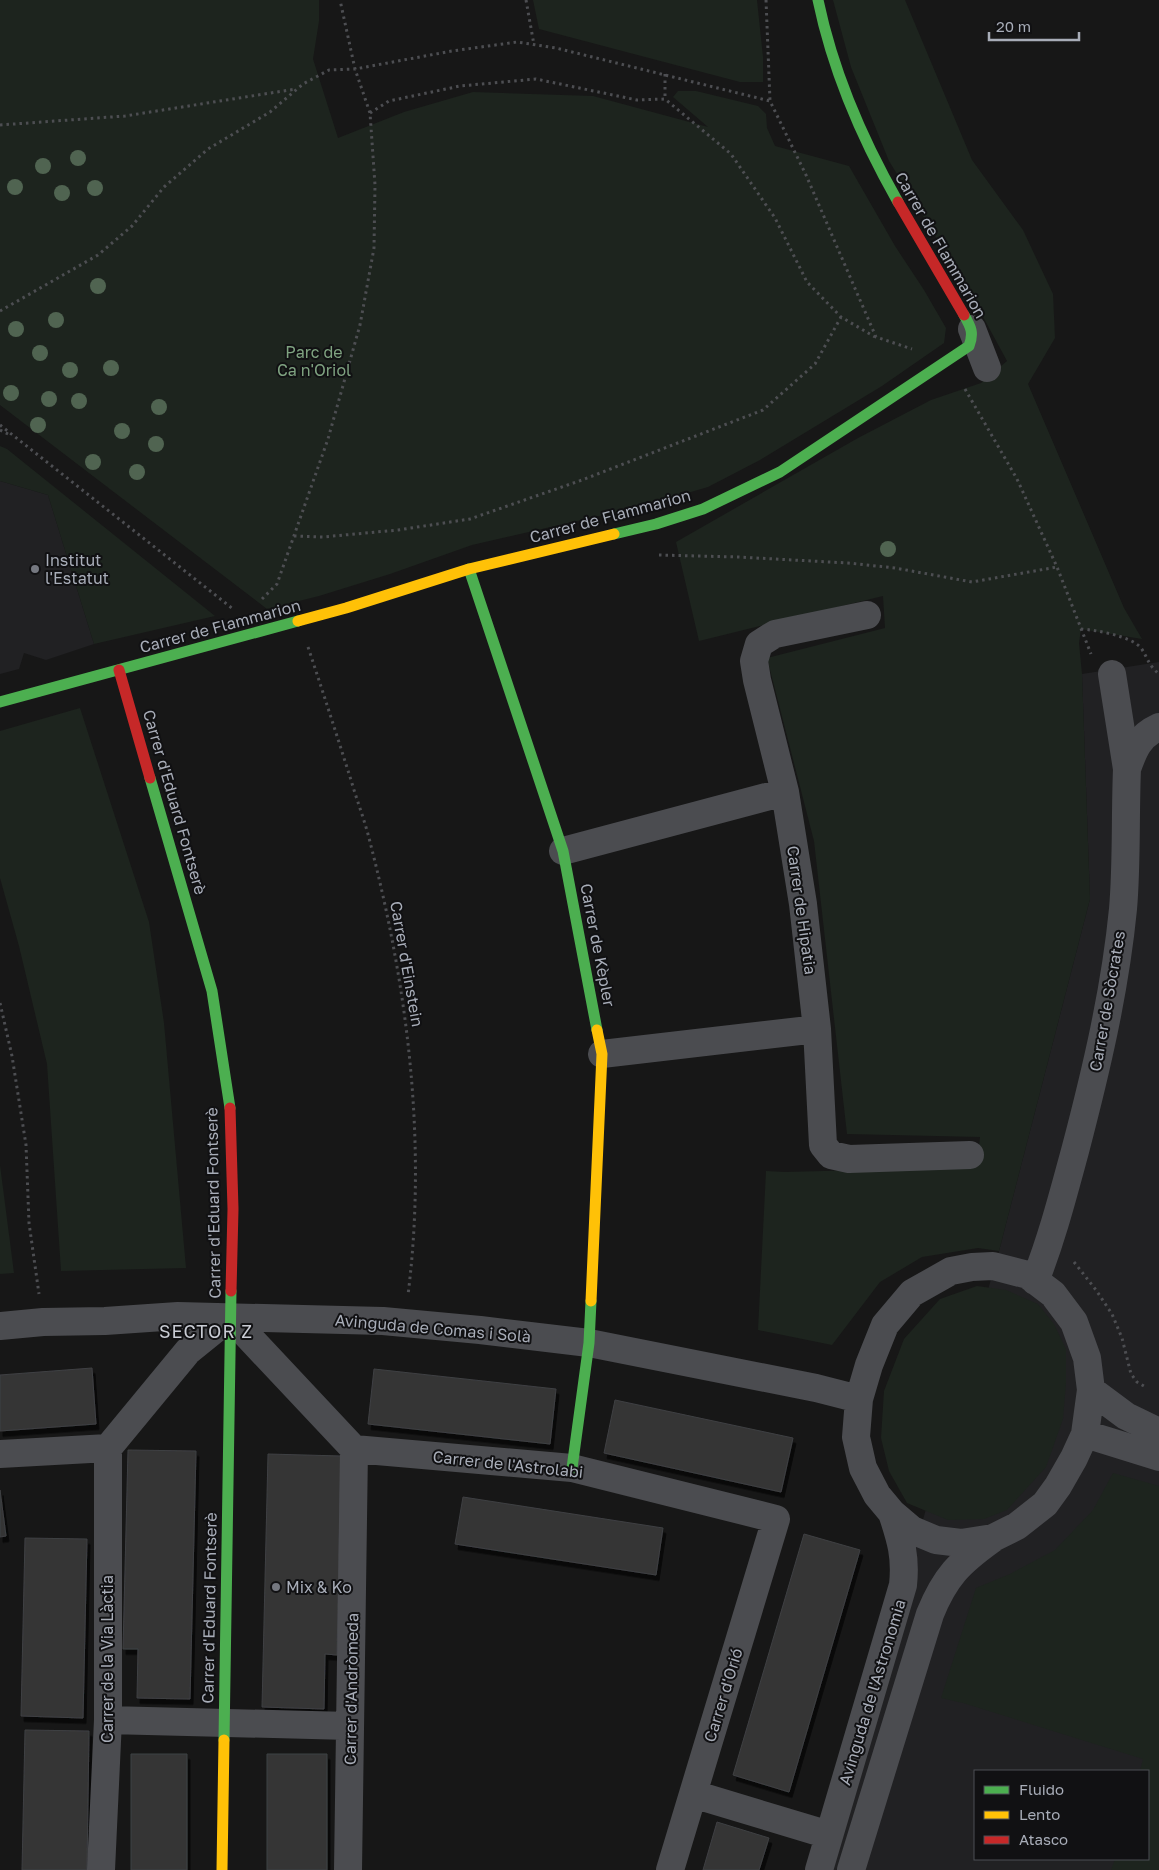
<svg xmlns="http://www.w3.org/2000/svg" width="1159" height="1870" viewBox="0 0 1159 1870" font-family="'Golos Text',sans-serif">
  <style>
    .built { fill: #212123; fill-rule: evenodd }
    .green { fill: #1d241e }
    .building { fill: #353536; stroke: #3f4043; filter: url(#shadow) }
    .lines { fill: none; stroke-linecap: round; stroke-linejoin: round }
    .path { stroke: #4d4e52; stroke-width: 3; stroke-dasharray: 2.5 4; stroke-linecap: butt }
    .street { stroke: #4b4c50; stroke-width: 28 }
    .fast { stroke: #4caf50; stroke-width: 11 }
    .slow { stroke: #ffc107; stroke-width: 11 }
    .jam { stroke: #c62828; stroke-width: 11 }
    .tree { fill: #506451 }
    .poi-dot { fill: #757880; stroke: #111113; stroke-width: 2 }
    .labels { text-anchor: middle; stroke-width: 4; stroke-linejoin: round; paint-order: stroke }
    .street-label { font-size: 16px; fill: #a8adb8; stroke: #111113 }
    .park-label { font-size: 16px; fill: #7fa381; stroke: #111113 }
    .poi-label { font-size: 16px; fill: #a8adb8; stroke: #111113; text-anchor: start }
    .neighbourhood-label { font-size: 18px; letter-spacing: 1px; fill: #c9ccd4; stroke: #111113 }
  </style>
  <defs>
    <filter id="shadow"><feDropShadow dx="3" dy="5.5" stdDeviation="0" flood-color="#0009"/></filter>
  </defs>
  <rect width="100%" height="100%" fill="#171717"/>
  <path class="built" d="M0,481L48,495L94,644L46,660L24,653L19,669L0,674Z
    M1159,662V1870H824L999,1251L1090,899L1082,674ZM975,1771H1148V1859H975Z"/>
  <path class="green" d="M0,0H319V21L313,59L338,138L404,112L473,92L593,96L708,127L673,97L678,91H696L758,106L766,114L767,128L775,146L849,166L895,246L924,290L946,328L944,343L882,386L760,460L708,487L643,506L472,545L390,574L319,596L267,609L0,405Z
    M533,0H757L763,57V82H740L539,29Z
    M833,0H905L972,160L1023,230L1053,294L1055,338L1028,384L1124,608L1142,639L1081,629L1079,643L1082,674L1090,899L999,1251L978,1248L922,1257L880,1282L832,1345L758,1330L766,1171L785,1172L977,1167L980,1137L847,1134L814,841L767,658L885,628L883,596L699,641L676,542L858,438L931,400L981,383L1007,361L969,291L889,161L851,67Z
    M0,446L7,449L215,616L94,644L48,495L0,481Z
    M80,708L149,922L164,1023L186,1268L61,1271L47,1064L19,946L0,878V731Z
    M0,1165L14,1273L0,1274Z
    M977,1286L1006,1290L1038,1304L1054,1324L1066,1349V1383L1063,1419L1046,1467L1007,1510L984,1519L948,1520L907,1503L889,1471L881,1438L884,1391L904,1339L940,1299Z
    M1113,1473L1159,1486V1870H1111L1115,1859H1148V1771H1140L1143,1759L963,1703L941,1698L976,1588L1010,1574L1055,1550L1093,1510Z"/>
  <path class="building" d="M92,1368L96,1424L0,1431V1375Z
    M374,1369L556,1389L550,1444L368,1424Z
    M615,1400L793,1438L781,1492L604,1453Z
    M128,1450L196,1451L190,1699L137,1698L138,1649H123Z
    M268,1454L341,1456L337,1655L325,1654L324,1709L262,1707Z
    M0,1490L6,1536L0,1537Z
    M463,1497L663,1528L656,1575L455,1544Z
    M804,1534L860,1550L789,1792L733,1775Z
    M25,1538L87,1539L83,1718L21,1716Z
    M25,1730L89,1731L87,1870H22Z
    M131,1754H187V1870H131Z
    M267,1754H327V1870H267Z
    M717,1822L769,1838L759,1870H703Z"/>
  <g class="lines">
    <path class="path" d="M526,0L534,45
      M766,0L770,101
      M665,74V99
      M370,113L389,101L460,86L536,79L637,100L665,99L731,154L775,218L807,282L841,317L875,337
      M0,125L125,116L296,89
      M0,311L98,255L132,226L164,187L208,149L270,112L303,84L329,70L355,69L452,51L517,42L556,48L770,101L806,175L876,337L912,349
      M965,389L1017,479L1057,567L1091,654
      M0,425L233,609
      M0,430L10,435
      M294,536L323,537L398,530L470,519L582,480L763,410L815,364L841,317
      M659,555L738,557L848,563L895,568L972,582L1057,567
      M262,599L277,584L328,439L360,325L374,248L375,185L370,113L355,69L340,0
      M1081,629C1096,630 1131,636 1141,648C1148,658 1148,665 1159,674
      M308,647C323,692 337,736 351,780C357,801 365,821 370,842C408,989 427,1143 408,1295
      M0,1003L12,1056L26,1145L29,1223L39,1294
      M1074,1262L1096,1290L1112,1314L1122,1338L1131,1374L1137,1382L1147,1388"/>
    <path class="street" d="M972,329L987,368
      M867,615L775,634L759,644L754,661L757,680L785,792L803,904L817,1029L823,1145L831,1155L849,1159L970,1155
      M1112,674L1127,769
      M563,851L785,792
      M602,1054L817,1029
      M993,1266L1028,1275L1053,1294L1074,1322L1087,1358L1091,1390L1085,1434L1074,1458L1058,1486L1045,1504L1017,1526L993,1538L961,1543L936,1540L912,1530L892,1513L877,1495L863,1468L856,1437L859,1399L869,1365L885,1325L912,1293L951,1271L972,1267Z
      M1035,1281C1052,1238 1063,1195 1075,1151C1096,1071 1115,991 1123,909C1127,863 1125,816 1127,769C1134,749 1139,736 1159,727
      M0,1326L43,1322L105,1321L178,1316L383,1321L480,1330L589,1343L816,1388L859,1399
      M1091,1390L1126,1416L1159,1432
      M1085,1434L1159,1457
      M354,1449L572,1468L776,1519L670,1870
      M0,1454L108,1448L188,1351L230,1317L354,1449L348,1870
      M108,1720L350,1726
      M693,1794L829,1835
      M101,1870L108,1720V1448
      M819,1870L903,1585C906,1557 901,1540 892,1513
      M851,1870L930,1614C945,1577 959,1563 991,1540"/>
    <path class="fast" d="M818,0C833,72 862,139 898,202
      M614,534L656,524L703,509L780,472L969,346C974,333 971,327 964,315
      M469,569L563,851L597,1030
      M0,702L298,621
      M150,778L212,991L230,1108
      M572,1468L589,1343L591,1301
      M224,1740L231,1291"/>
    <path class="slow" d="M298,621L346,608L469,569L614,534
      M591,1301L602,1054L597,1030
      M222,1870L224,1740"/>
    <path class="jam" d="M898,202L964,315
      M119,670L150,778
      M230,1108L233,1209L231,1291"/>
  </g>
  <g class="tree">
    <circle cx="78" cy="158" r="8"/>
    <circle cx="43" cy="166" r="8"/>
    <circle cx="15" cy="187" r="8"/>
    <circle cx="95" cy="188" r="8"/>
    <circle cx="62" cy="193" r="8"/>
    <circle cx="98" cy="286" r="8"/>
    <circle cx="56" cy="320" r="8"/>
    <circle cx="16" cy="329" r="8"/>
    <circle cx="40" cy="353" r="8"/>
    <circle cx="111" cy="368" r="8"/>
    <circle cx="70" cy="370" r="8"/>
    <circle cx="11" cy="393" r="8"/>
    <circle cx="49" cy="399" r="8"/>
    <circle cx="79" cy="401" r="8"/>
    <circle cx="159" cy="407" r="8"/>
    <circle cx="38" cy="425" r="8"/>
    <circle cx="122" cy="431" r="8"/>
    <circle cx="156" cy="444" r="8"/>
    <circle cx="93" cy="462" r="8"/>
    <circle cx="137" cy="472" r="8"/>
    <circle cx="888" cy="549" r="8"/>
  </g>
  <g class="poi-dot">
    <circle cx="35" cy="569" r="5"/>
    <circle cx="276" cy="1587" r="5"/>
  </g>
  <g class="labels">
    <g class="street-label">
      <text transform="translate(941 245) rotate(60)" y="6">Carrer de Flammarion</text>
      <text transform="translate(610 516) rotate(-15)" y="6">Carrer de Flammarion</text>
      <text transform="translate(220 626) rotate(-15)" y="6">Carrer de Flammarion</text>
      <text transform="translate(175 802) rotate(74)" y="6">Carrer d'Eduard Fontserè</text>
      <text transform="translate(802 910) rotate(82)" y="6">Carrer de Hipatia</text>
      <text transform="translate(598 945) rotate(79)" y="6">Carrer de Kèpler</text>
      <text transform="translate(407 964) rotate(80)" y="6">Carrer d'Einstein</text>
      <text transform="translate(1107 1001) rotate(-80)" y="6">Carrer de Sòcrates</text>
      <text transform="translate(213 1203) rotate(-91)" y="6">Carrer d'Eduard Fontserè</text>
      <text transform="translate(433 1328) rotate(5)" y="6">Avinguda de Comas i Solà</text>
      <text transform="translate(508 1464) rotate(6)" y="6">Carrer de l'Astrolabi</text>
      <text transform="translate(209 1608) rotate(-89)" y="6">Carrer d'Eduard Fontserè</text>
      <text transform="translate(107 1659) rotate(-90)" y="6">Carrer de la Via Làctia</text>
      <text transform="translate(351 1689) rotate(-89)" y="6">Carrer d'Andròmeda</text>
      <text transform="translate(872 1692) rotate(-73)" y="6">Avinguda de l'Astronomia</text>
      <text transform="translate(723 1695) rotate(-73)" y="6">Carrer d'Orió</text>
    </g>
    <g class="park-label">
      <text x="314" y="358">Parc de<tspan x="314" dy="18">Ca n'Oriol</tspan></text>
    </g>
    <g class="poi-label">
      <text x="45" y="566">Institut<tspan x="45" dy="18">l'Estatut</tspan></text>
      <text x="286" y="1593">Mix &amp; Ko</text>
    </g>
    <g class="neighbourhood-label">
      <text x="206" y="1338">SECTOR Z</text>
    </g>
  </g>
  <rect x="974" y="1770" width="175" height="90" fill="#111113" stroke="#4d4f55"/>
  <rect x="984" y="1786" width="25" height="8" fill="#4caf50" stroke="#4d4f55"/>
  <text x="1019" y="1795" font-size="15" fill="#a8adb8">Fluido</text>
  <rect x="984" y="1811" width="25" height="8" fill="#ffc107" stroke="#4d4f55"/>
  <text x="1019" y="1820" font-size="15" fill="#a8adb8">Lento</text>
  <rect x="984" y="1836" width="25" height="8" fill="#c62828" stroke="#4d4f55"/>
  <text x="1019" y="1845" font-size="15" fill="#a8adb8">Atasco</text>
  <path d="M989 32v8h90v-8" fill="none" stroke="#a8adb8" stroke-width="2.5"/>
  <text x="996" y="32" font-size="15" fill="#a8adb8" stroke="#111113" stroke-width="4" paint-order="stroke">20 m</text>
</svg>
